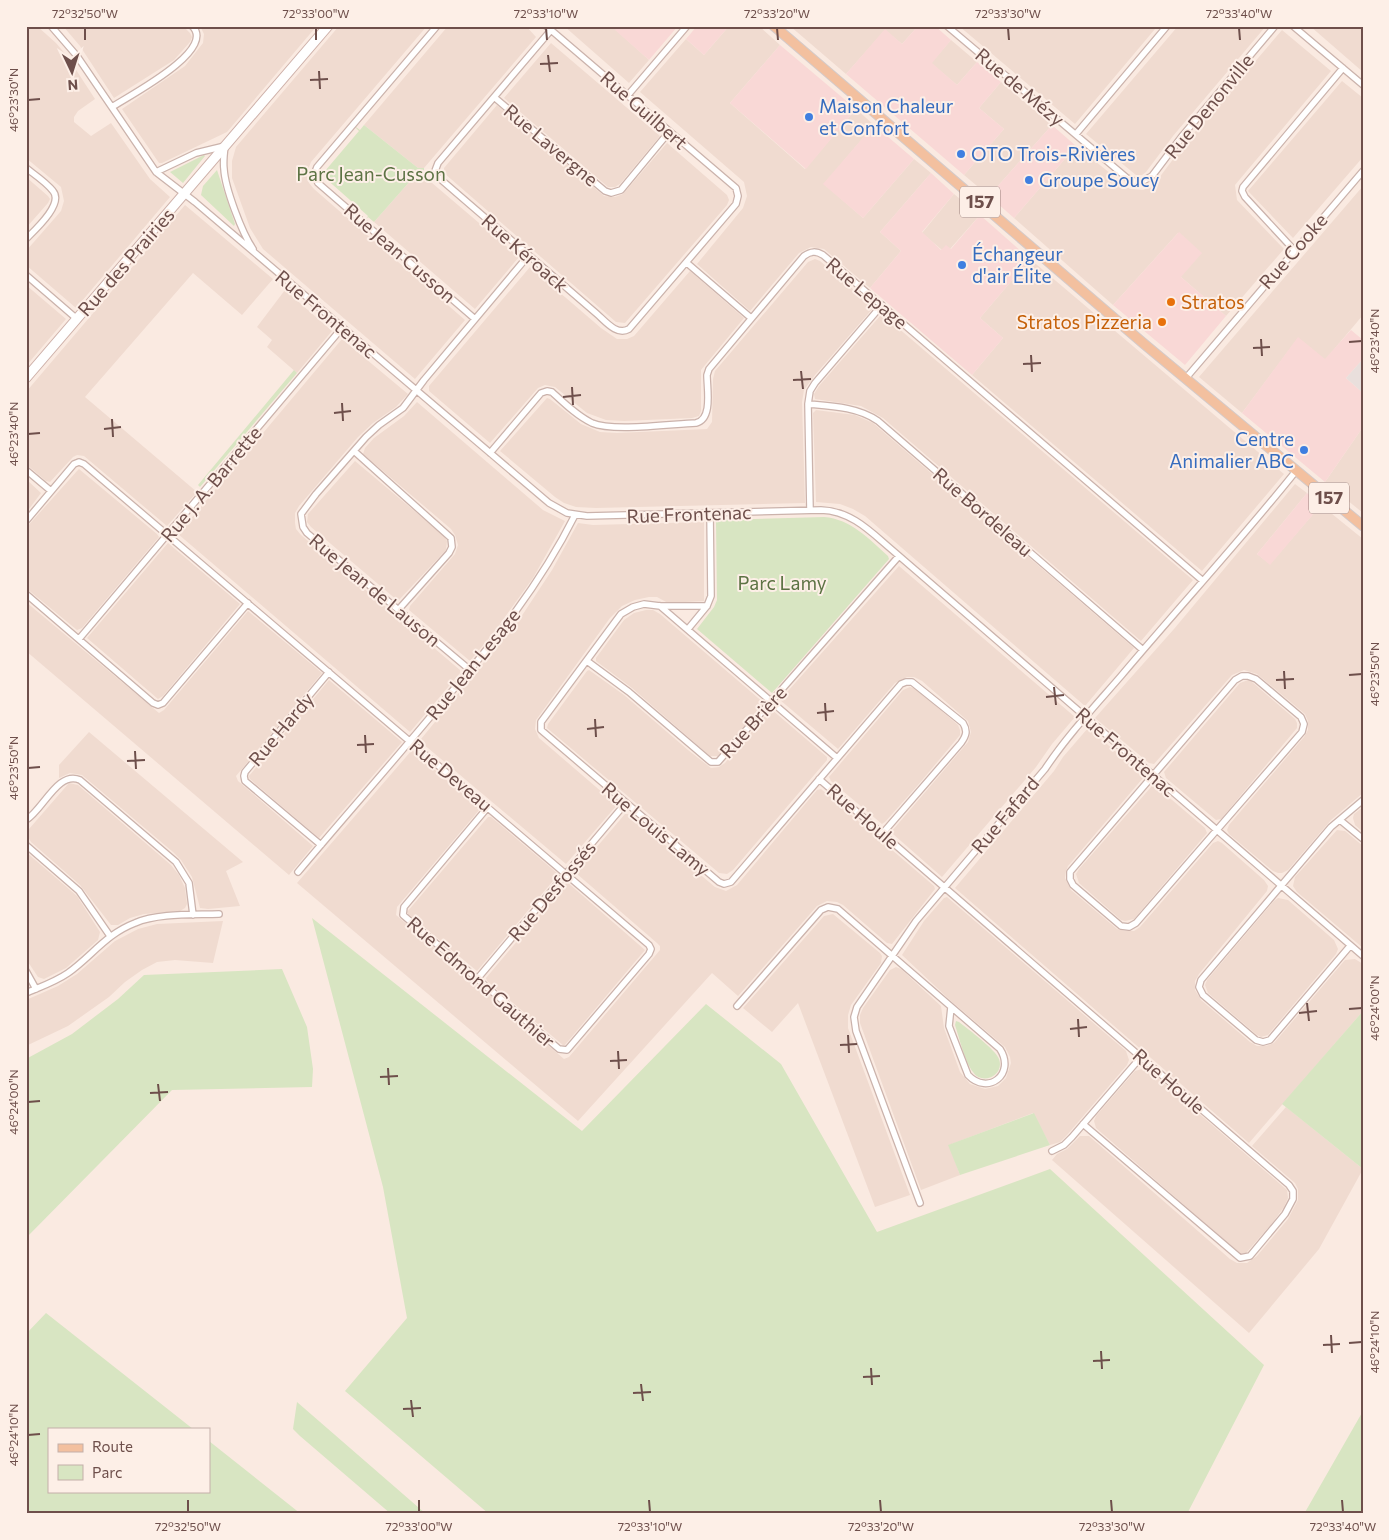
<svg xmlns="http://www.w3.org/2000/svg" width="1389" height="1540" viewBox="0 0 1389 1540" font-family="Commissioner,sans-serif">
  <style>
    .residential { fill: #f0dbd0 }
    .commercial { fill: #f9d8d6 }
    .industrial { fill: #e9dfdc }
    .green { fill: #d8e5c2 }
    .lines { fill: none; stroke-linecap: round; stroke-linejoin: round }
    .minor-casing { stroke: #cbb3ac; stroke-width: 8 }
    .secondary-casing { stroke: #ceb1aa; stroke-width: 11 }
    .primary-casing { stroke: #d4cac9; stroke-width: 11 }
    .minor { stroke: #fff; stroke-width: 5.5 }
    .secondary { stroke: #fff; stroke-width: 9 }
    .primary { stroke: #f3c09f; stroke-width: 9 }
    .ticks { fill: none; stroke: #6e4f4b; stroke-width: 2 }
    .shop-dot { fill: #3f7fe0; stroke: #fdefe7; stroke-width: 2 }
    .food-dot { fill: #e8710a; stroke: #fdefe7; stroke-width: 2 }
    .labels { text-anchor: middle; stroke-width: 4; stroke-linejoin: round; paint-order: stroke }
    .shield { fill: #fdefe7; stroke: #997f7a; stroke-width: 1 }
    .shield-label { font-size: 18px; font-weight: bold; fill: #6e4f4b }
    .street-label { font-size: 19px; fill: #6e4f4b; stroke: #fdefe7 }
    .shop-label { font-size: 19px; fill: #366cbe; stroke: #fdefe7; text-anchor: start }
    .park-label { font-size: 19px; fill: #5d7344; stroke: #fdefe7 }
    .food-label { font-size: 19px; fill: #c56008; stroke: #fdefe7; text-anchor: start }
    .neatline { fill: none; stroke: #6e4f4b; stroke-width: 2 }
    .ticks-label { font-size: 12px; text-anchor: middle; fill: #6e4f4b }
  </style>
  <rect width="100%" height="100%" fill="#faeae1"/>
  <path class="residential" d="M26,26H37L56,43L67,56L95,99L78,111L74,117V122L91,136L111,123L150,179L170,197L76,308L26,265V251L61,211L64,201L61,187L26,158Z
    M63,26H183L190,33L192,37L190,42L174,60L114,98L80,46Z
    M200,26H313L315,28L227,132L162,163H159L122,109L185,66L203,43L204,34Z
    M339,26H427L311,162L307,172L309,183L314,189L465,320L415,379L263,249L250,228L232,178V161L236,147Z
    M448,26H526L536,37L424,168H418L364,125Z
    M564,26H619L616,30L649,60L629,83Z
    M729,26H759L780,45L730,103L805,169L856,109L874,125L824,184L863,218L914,159L931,173L880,232L901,251L870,288L824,249L811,247L799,253L750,311L697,264L743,208L747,196L744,182L640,92L686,39L704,55Z
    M790,26H918L902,44L885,30L846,74Z
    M959,26H1152L1155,29L1075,124Z
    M1178,26H1266L1173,136L1146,172L1142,175H1136L1086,134Z
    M1310,26H1363V72Z
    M1282,30L1331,71L1235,185L1237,200L1284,249L1226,316L1181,277L1178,233L1113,305L1014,218L1076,146L1130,189L1143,190L1153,186L1183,146Z
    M951,40L977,62L957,85L931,63Z
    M551,43L660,136L620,184L615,187H608L504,98Z
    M1342,81L1363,98V157L1293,238L1248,191Z
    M1001,82L1052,125L989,196L964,175L1004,129L979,108Z
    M497,105L604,196L615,197L623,194L667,143L727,195L729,200L727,205L625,323L616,322L444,173V168Z
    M419,171H424L425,177L519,257L475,309L374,222Z
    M26,177L48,196L50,199L48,203L26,228Z
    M1363,186V315L1325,360L1298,338L1242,413L1199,377Z
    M954,194L980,215L950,249L942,250L922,233Z
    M185,205L273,279L242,315L193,273L85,397L197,492L167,526L84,456L77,455L73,457L50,482L46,481L26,464V392Z
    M815,259L820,261L874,307L815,375L804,390L802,402L805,503L596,508L576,507L564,503L555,497L500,451L547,398L550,399L581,424L600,432L617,433L707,429L712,422L713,379L715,371L808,262Z
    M1030,259L1284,474L1202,571L972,375L1003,338L980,318Z
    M530,267L601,328L617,339H627L634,336L690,271L744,318L701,370V411L699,416L692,418L624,421L606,420L587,413L555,387L545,385L538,388L490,443L429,391V386Z
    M26,285L66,319L26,366Z
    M285,290L332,331L297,373L267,347L272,340L257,327Z
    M883,315L1193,580L1141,641L883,418L861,406L815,399L814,394L819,386L880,316Z
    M342,339L408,394L396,407L373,423L358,437L299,506L295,513V523L296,529L301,535L460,670V673L410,732L178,534Z
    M417,402L543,510L565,521L533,578L495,631L470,661L409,610L410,606L455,554L458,545L455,535L451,529L363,454L365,448L374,438L404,416Z
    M816,410L855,415L873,423L1134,648L1085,706L865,516L853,509L840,504L816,502L813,413Z
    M1363,427V513L1325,482Z
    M355,461L443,535L447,541L446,550L398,601L311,527L307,522L308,514Z
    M79,469L157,534L159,537L82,628L77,630L26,588V528L77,471Z
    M26,479L41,493L26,513Z
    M1295,484L1307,493L1257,554L1270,564L1321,505L1363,539V793L1331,820L1288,870L1282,873H1278L1273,871L1229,834L1227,830L1229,825L1304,737L1308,730V721L1305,714L1257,674L1244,670L1232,675L1154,764L1149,763L1095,718L1174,629Z
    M704,522V601L668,603L657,597H649L635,600L622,606L610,618L536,720L535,729L539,738L617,805L566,864L422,743L421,739L521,617L552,570L578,523L593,525Z
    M168,543L240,604L163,696L158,699L87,638Z
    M899,566L1075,717L1052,744L1036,767L942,877L893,834L892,831L968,742L971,732L968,721L922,681L914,677H907L895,683L838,749L780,700Z
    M26,602L159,713L164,710L248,611L322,673L236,776L238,781L313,846L289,875L26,651Z
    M646,610H653L660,614L764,703L718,756H710L632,688L596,661V658L624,620L634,613Z
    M589,670L624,695L688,750L711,768L719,767L725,763L771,709L827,757V760L733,870L727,874L719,873L547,728L548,724L587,671Z
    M329,680L402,742L319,838L250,779L249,776Z
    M1248,680L1252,682L1295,719L1297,723V728L1221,819L1216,820L1166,778L1164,772L1240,683Z
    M910,687L916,689L958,725L960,730V735L918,785L885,822L882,824L831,781L829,777L903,690Z
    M1088,728L1141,773L1143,778L1068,866L1066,871L1065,878L1071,890L1117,929L1125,931H1134L1140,927L1213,843L1218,841L1222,843L1264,880L1268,886L1267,891L1199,974L1195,981V990L1201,1000L1250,1042L1257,1046H1266L1274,1043L1345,960L1355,959L1363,964V1011L1249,1143L955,888L1054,771L1063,757Z
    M89,732L243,862L226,871L240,906L208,909L200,908L192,877L181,860L173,852L82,775L70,773L59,778V765Z
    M412,750L480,809L397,907L396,915L564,1059L569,1057L660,950V946L657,943L577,874L578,869L625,814H628L715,887L726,891L737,885L817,790L821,789L934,886L935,889L892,944L887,943L843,905L837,902L827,901L817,906L738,996L712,973L578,1121L297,883Z
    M69,783L78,785L171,865L179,875L185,888L187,904L185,908L180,911L144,914L130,918L118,925H111L80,885L31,842L28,837L29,829Z
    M1152,786L1158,788L1205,828L1207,833L1134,919L1125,921L1121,920L1079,883L1076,874L1079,869Z
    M1363,807V832L1355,825L1353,818L1354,814Z
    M488,817H491L557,873L558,875L477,971L408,914L407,912Z
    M1337,830L1345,831L1363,846V948L1297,892L1293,886L1295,877Z
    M26,852L77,896L100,932L98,940L66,968L44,979L38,977L26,959Z
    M567,882L645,950L564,1046L487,981L486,978Z
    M947,897L1126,1051L1129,1060L1127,1065L1067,1135L1060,1142L1050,1145L1033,1113L949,1145L960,1175L921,1190L860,1023V1015L863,1008L890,970L896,967L901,969L941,1006L944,1028L960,1072L970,1084L985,1089L998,1086L1006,1078L1011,1063L1010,1057L1005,1047L951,1001L902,955L924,921L944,898Z
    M1278,898L1288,900L1334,940L1338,949L1336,954L1268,1035L1261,1037L1257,1035L1208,993L1205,985L1207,980L1274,901Z
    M833,914L880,953L882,956L881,963L851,1005L848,1015V1028L910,1195L875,1207L798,1003L772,1032L743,1008L824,916Z
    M223,921L213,963L175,960L157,962L142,970L125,982L109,997L68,1026L26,1046V1000L58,986L77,974L115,941L138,929L157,924Z
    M1145,1068L1150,1071L1287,1190L1288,1198L1284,1207L1273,1222L1246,1253L1241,1254L1238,1252L1096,1128L1094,1121L1096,1116L1135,1071Z
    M1286,1107L1363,1169L1319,1249L1249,1333L1052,1160L1057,1154L1067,1149L1080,1136H1089L1230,1259L1237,1263H1247L1257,1256L1288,1219L1298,1200V1189L1295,1183L1252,1146Z"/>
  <path class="commercial" d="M619,26H678L649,60L615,30Z
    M697,26H729L704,55L686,39Z
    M918,26H935L951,40L932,63L957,85L977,62L1001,82L979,108L1004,129L964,175L846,74L885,29L902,44Z
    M780,45L856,109L806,169L730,103Z
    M874,125L914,159L863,218L823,184Z
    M1052,125L1076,146L1014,218L989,196Z
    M931,173L954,194L922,232L941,250L946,245L951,249L980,215L1030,259L980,318L1003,338L972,375L870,288L901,251L880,232Z
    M1179,232L1202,253L1181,277L1226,316L1185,365L1113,305Z
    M1351,330L1363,340V359L1346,378L1363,393V427L1325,482L1242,413L1298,337L1325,359Z
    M1307,493L1321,505L1270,565L1257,554Z"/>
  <path class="industrial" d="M1363,359V393L1346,378Z"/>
  <path class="green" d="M353,125L360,130L364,125L418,168H424V171H419L374,222L368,217L364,222L368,216L324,177L325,171L359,131Z
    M205,156L183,183L170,172L204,155Z
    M217,170L235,224L234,226L201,195L203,186Z
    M294,370L297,373L200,487L198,485Z
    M824,517C851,519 869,539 888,556L889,559L772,693L697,629L714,607L717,600L716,522L718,520Z
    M312,918L582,1131L706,1004L781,1064L877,1232L1050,1169L1264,1365L1187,1514H489L345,1391L407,1318L383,1187Z
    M282,969L307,1027L313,1069L312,1087L172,1090L26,1238V1059L72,1034L118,999L144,975Z
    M1363,1011V1169L1282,1104Z
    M956,1021L959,1022C968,1029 996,1050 999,1059C1005,1075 982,1086 973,1072C965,1062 959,1037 955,1025Z
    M1034,1113L1050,1145L960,1175L948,1145Z
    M46,1313L193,1429H49V1491H209V1441L301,1514H26V1334Z
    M297,1402L426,1514H391L300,1436L293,1429Z
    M1363,1411V1514H1304Z"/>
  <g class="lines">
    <defs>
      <path id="minor" d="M51,26L77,56L156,172L195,202L549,503L567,513L587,516L821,510C851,511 870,531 891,549L1363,956
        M437,26L317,167L314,175L318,183L475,319
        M546,26L551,30L736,188L738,196L736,204L629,329C617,336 606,322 597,314L438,177L435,171L438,163L551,30
        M947,26L1127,178L1136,182H1141L1152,176L1183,135L1275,26
        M1293,26L1363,85
        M628,95L687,26
        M494,97L605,191L611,193L621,190L669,132
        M112,107C127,97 218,50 192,26
        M1076,134L1167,26
        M26,168C35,175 46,182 53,191C64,204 35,230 26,239
        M156,172L196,153L225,146C224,154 223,162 224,169C225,188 242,233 253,249
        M1294,250L1245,197L1242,191L1243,187L1343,68
        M687,263L751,318
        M26,275L77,319
        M1186,378L1363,171
        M808,404C831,406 858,407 878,421L1143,650
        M354,451L451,538L452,547L449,553L399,609
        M490,453L541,393L547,391L552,392C564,403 577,416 592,423C613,432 671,424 696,423C713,419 707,389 707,375L709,369L804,256C811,251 816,251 823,255L1203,581
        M26,470L51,491
        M810,510L808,404L810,391L815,383L882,305
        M26,521L74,464L79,462L84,464L649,945L651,949L649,954L567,1050L559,1049L403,915L404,907L488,807
        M26,594L153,703L158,705L163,703L248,603
        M660,606L837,758
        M707,606H660L644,604L633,607L621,614L541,722V730L719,882L724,884L731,882L901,684L906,682H912L963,723C968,731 966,736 961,743L882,834
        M688,629L707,606L711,596L710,513
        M79,639L342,328
        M587,661L629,692L711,762H718L899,556
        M470,670L307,533L303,527L301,514L316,494L366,437L379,425L403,408L424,380L528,256
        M1242,676H1248L1256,679L1301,717L1304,724L1302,732L1136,923L1129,927L1121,926L1073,885L1070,879V872L1235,680Z
        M819,779L1289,1185L1293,1191V1199L1285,1214L1250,1256L1240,1258L1083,1124
        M26,820C43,810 58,770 80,780L176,862L189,883L193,915
        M1340,820L1363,839
        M26,845L79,891L110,936
        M321,845L245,781L244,776L245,772L329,672
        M298,872C345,816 394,761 441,704C492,645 540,585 575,515
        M1350,946L1270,1040L1263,1042L1256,1040L1203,995L1199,987L1201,980L1331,827L1363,800
        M26,971L36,989
        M478,978L625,804
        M26,993C40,987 55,982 68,973C92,956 106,934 135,923C158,913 193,915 219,914
        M737,1006L821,910L828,907L838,909L1000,1049C1016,1074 988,1096 968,1075L949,1026L951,1007
        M1052,1151L1064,1145L1072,1137L1141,1057
        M920,1203L856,1031L854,1017L857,1007L916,921L1045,769C1067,736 1095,706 1121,676C1179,607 1240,541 1296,471"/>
      <path id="secondary" d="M26,378L328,26"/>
      <path id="primary" d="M774,26L1143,343L1363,526"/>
    </defs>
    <use href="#minor" class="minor-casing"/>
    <use href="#secondary" class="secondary-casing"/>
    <use href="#primary" class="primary-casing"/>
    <use href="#minor" class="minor"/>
    <use href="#secondary" class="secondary"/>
    <use href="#primary" class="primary"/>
  </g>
  <path class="ticks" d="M85,28V40M316,28V40M546,28L547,40M777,28L778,40M1008,28L1009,40M1239,28L1240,40M548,55L550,72M540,64L558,63M319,71L320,89M310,80L328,79M28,100L40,99M1261,339L1262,356M1349,342L1362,341M1253,348L1270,347M1031,355L1032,372M1023,364L1041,363M801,371L803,389M793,380L811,379M572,387L573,405M563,397L581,395M342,403L343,421M334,413L351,411M112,419L113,437M104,429L121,427M28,434L40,433M1284,671L1285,689M1349,675L1362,674M1276,680L1294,679M1054,687L1056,705M1046,697L1064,695M825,703L826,721M817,713L834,711M595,719L596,737M587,729L604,727M365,735L366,753M357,745L374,744M135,751L136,769M127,761L145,760M28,768L40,767M1307,1003L1309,1021M1349,1009L1362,1008M1299,1013L1317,1011M1078,1019L1079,1037M1070,1029L1087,1027M848,1035L849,1053M840,1045L857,1044M618,1051L619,1069M610,1061L627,1060M388,1068L389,1085M380,1077L398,1076M158,1084L160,1101M150,1093L168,1092M28,1102L40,1101M1331,1335L1332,1353M1349,1343L1362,1342M1323,1345L1340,1344M1101,1351L1102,1369M1093,1361L1110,1360M871,1368L872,1385M863,1377L880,1376M641,1384L643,1401M633,1393L651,1392M411,1400L413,1417M403,1409L421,1408M28,1435L40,1434M188,1500V1512M419,1500V1512M649,1500L650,1512M880,1500L881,1512M1111,1500L1112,1512M1342,1500L1343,1512"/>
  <g class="shop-dot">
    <circle cx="809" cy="117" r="5"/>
    <circle cx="961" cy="154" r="5"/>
    <circle cx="1029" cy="180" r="5"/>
    <circle cx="962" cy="265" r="5"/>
    <circle cx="1304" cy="450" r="5"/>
  </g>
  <g class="food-dot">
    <circle cx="1171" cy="302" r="5"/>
    <circle cx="1162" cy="322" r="5"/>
  </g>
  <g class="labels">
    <g class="shield">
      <rect x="960" y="186.5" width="40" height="31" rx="4"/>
      <rect x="1309" y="482.5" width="40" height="31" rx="4"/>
    </g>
    <g class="shield-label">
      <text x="980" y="208">157</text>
      <text x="1329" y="504">157</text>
    </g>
    <g class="street-label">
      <text transform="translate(1020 87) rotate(40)" y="7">Rue de Mézy</text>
      <text transform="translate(1209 106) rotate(-51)" y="7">Rue Denonville</text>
      <text transform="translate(644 110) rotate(41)" y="7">Rue Guilbert</text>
      <text transform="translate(551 145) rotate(40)" y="7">Rue Lavergne</text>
      <text transform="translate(1293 251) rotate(-49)" y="7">Rue Cooke</text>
      <text transform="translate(400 253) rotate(41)" y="7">Rue Jean Cusson</text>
      <text transform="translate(525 253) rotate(41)" y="7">Rue Kéroack</text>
      <text transform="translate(126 262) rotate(-49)" y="7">Rue des Prairies</text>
      <text transform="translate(867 293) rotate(40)" y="7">Rue Lepage</text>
      <text transform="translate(326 314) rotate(40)" y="7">Rue Frontenac</text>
      <text transform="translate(211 484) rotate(-50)" y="7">Rue J. A. Barrette</text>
      <text transform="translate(983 512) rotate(41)" y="7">Rue Bordeleau</text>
      <text transform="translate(689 514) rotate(-2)" y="7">Rue Frontenac</text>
      <text transform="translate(375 590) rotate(40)" y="7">Rue Jean de Lauson</text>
      <text transform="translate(473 664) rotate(-51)" y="7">Rue Jean Lesage</text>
      <text transform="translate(753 722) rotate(-48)" y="7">Rue Brière</text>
      <text transform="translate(281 729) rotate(-50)" y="7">Rue Hardy</text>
      <text transform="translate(1126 752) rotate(41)" y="7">Rue Frontenac</text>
      <text transform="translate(451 775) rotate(40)" y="7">Rue Deveau</text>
      <text transform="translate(1005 815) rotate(-50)" y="7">Rue Fafard</text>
      <text transform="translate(863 816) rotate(41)" y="7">Rue Houle</text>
      <text transform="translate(656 829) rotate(40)" y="7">Rue Louis Lamy</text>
      <text transform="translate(552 891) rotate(-50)" y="7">Rue Desfossés</text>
      <text transform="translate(481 982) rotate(41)" y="7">Rue Edmond Gauthier</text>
      <text transform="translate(1169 1081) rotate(41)" y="7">Rue Houle</text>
    </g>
    <g class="shop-label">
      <text x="819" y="113">Maison Chaleur<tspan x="819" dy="22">et Confort</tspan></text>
      <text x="971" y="161">OTO Trois-Rivières</text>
      <text x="1039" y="187">Groupe Soucy</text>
      <text x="972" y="261">Échangeur<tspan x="972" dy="22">d'air Élite</tspan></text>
      <text x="1294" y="446" text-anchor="end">Centre<tspan x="1294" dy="22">Animalier ABC</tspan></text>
    </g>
    <g class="park-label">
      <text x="371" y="181">Parc Jean-Cusson</text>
      <text x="782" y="590">Parc Lamy</text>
    </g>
    <g class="food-label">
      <text x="1181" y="309">Stratos</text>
      <text x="1152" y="329" text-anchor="end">Stratos Pizzeria</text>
    </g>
  </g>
  <rect width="1389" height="1540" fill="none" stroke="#fdefe7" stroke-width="55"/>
  <rect x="48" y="1428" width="162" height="65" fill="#fdefe7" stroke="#c4afa9"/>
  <rect x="58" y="1444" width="25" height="8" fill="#f3c09f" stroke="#c4afa9"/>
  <text x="92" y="1452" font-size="15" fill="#6e4f4b">Route</text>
  <rect x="58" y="1465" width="25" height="15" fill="#d8e5c2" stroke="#c4afa9"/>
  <text x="92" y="1478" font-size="15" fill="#6e4f4b">Parc</text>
  <g transform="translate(72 72) rotate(176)" stroke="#fdefe7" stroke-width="4" paint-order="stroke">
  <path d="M0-4L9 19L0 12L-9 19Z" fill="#6e4f4b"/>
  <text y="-8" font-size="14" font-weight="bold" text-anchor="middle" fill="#6e4f4b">N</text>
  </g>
  <rect x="28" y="28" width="1334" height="1484" class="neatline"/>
  <g class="ticks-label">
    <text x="85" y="18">72°32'50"W</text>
    <text x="316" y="18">72°33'00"W</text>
    <text x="546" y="18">72°33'10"W</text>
    <text x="777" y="18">72°33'20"W</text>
    <text x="1008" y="18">72°33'30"W</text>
    <text x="1239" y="18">72°33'40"W</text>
    <text transform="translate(14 100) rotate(-90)" y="4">46°23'30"N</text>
    <text transform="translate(1375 341) rotate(-90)" y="4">46°23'40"N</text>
    <text transform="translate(14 434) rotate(-90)" y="4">46°23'40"N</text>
    <text transform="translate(1375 674) rotate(-90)" y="4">46°23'50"N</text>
    <text transform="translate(14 768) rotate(-90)" y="4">46°23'50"N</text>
    <text transform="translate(1375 1008) rotate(-90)" y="4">46°24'00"N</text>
    <text transform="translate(14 1102) rotate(-90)" y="4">46°24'00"N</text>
    <text transform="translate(1375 1342) rotate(-90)" y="4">46°24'10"N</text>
    <text transform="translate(14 1435) rotate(-90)" y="4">46°24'10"N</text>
    <text x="188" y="1531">72°32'50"W</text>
    <text x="419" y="1531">72°33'00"W</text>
    <text x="650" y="1531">72°33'10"W</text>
    <text x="881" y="1531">72°33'20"W</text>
    <text x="1112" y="1531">72°33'30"W</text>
    <text x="1343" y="1531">72°33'40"W</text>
  </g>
</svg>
